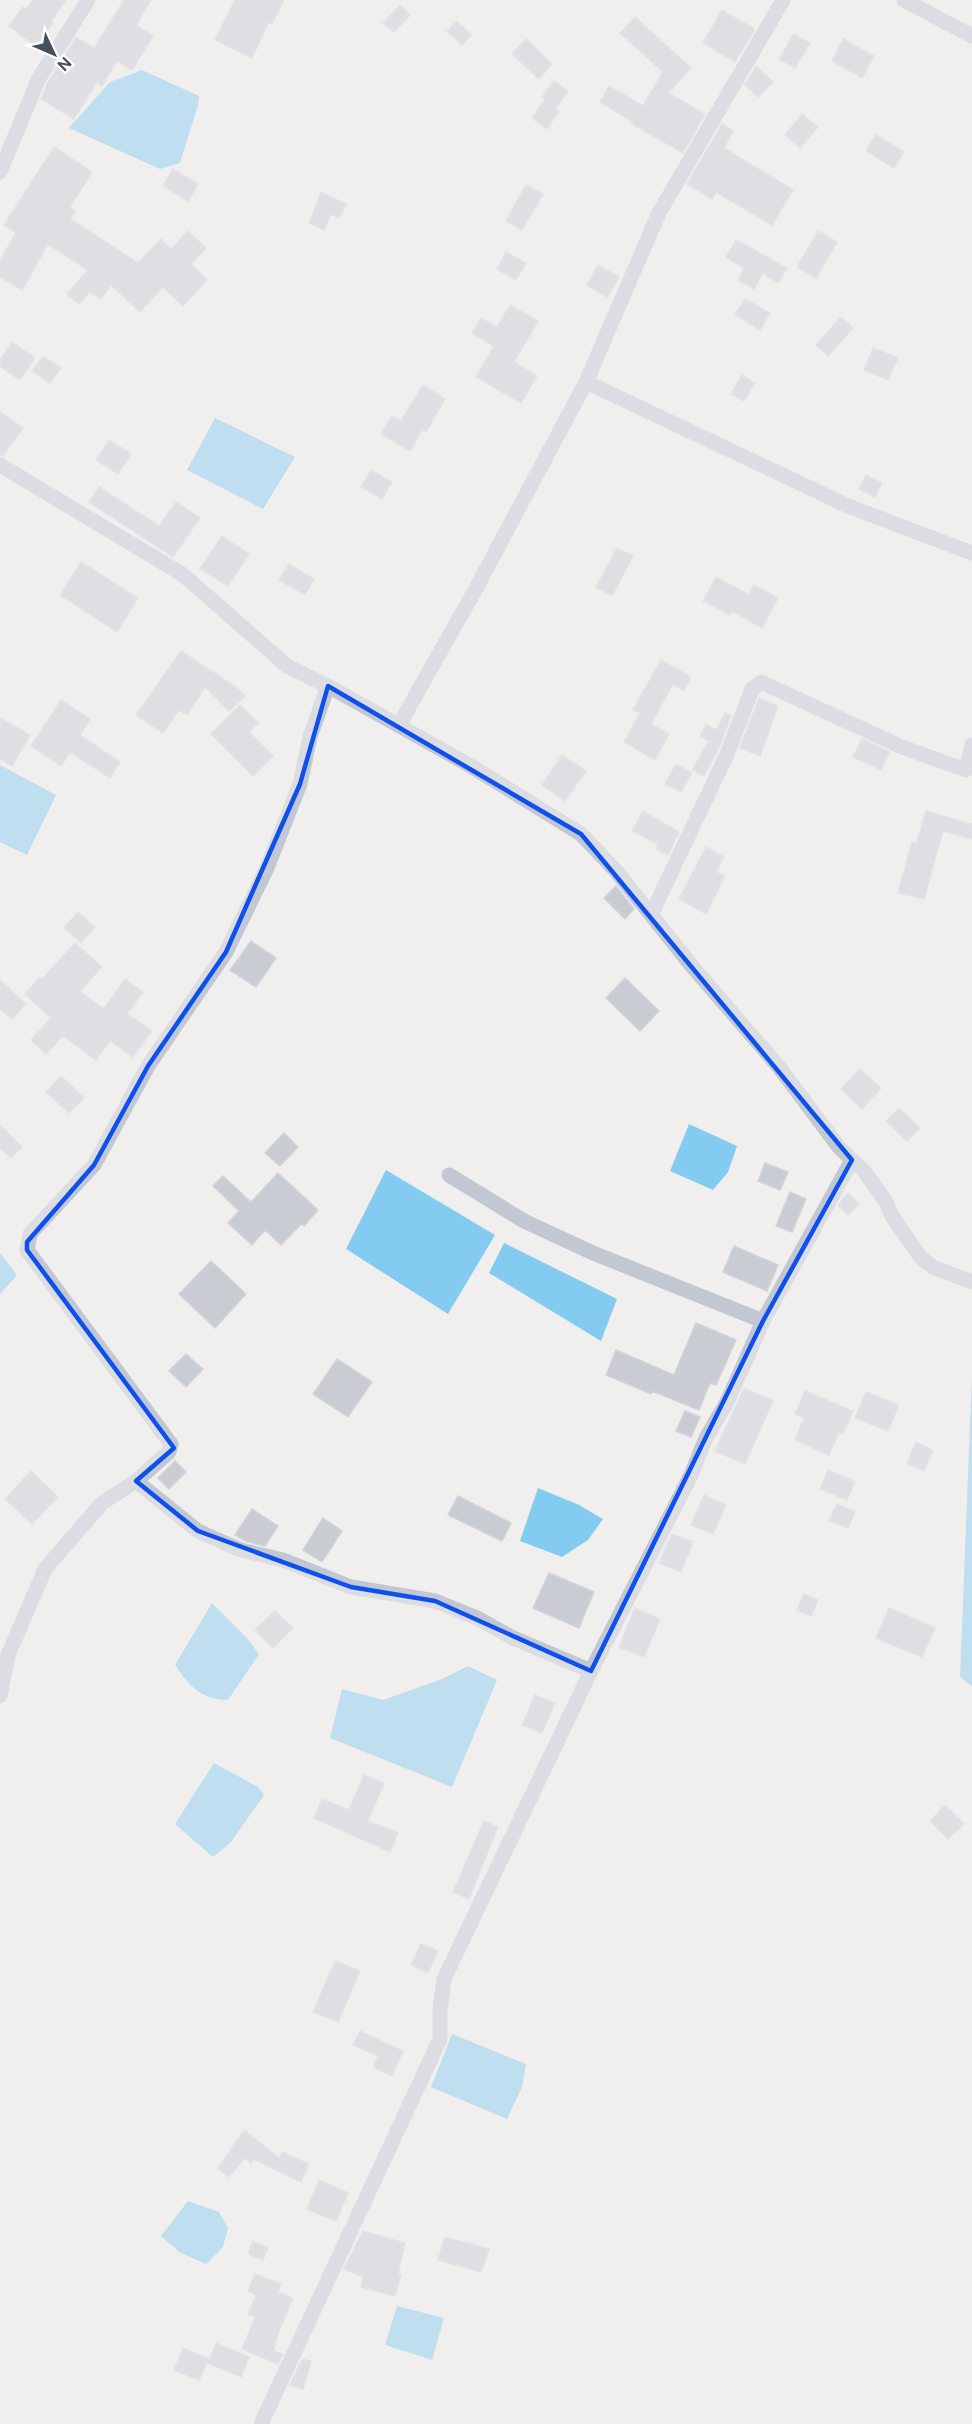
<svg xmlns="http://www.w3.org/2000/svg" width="972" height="2424" viewBox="0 0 972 2424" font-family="'DM Sans',sans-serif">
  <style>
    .water { fill: #84cbf1 }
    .building { fill: #caccd4; stroke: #d2d3da; stroke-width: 1.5 }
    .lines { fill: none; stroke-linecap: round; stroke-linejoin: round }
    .street { stroke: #c1c8d4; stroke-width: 15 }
    .marked { fill: none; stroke: #0e50eb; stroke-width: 4.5; stroke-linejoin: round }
  </style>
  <rect width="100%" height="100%" fill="#f1eeee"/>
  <path class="water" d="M142,70L199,96L198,105L180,163L160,169L69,128L110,82Z
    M215,418L295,457L263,509L187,470Z
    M0,765L56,795L27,855L0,842Z
    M689,1124L737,1146L728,1172L713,1190L670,1171Z
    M386,1170L495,1235L448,1314L346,1249Z
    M504,1243L617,1299L601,1341L489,1273Z
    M0,1253L17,1275L0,1294Z
    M972,1374V1686L960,1677Z
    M538,1488L579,1505L603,1519L588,1540L562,1557L520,1541Z
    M212,1603L246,1637L259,1654L228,1700C202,1700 189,1686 175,1665Z
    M468,1666L497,1680L452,1787L330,1738L342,1689L383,1700L442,1679Z
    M214,1763L258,1787L264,1795L231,1842L213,1857L175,1824Z
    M452,2034L526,2064L522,2087L507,2119L431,2087Z
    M188,2201L219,2212L228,2228L223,2247L206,2264L179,2252L161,2236Z
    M397,2306L444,2318L432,2360L385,2345Z"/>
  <path class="building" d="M33,0H66L51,21L53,23L35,46L9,26L23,7L26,9Z
    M124,0H151L136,25L153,36L132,70L117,61L102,86L97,82L74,119L41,99L48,82L76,37L94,48Z
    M235,0H284L272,24L269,22L252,58L215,40Z
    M400,5L410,15L394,32L383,23Z
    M722,10L755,29L735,62L703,43Z
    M635,17L691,68L668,93L705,114L683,153L632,124L633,122L600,102L609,86L643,106L663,72L620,33Z
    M457,21L471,35L462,45L447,31Z
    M794,34L810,43L795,68L779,59Z
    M526,39L552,64L539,79L512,54Z
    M843,39L874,56L862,78L832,61Z
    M756,66L773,82L758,97L745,85Z
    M554,81L568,91L555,109L559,111L547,129L532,118L545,99L542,97Z
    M802,114L818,127L800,148L785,135Z
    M722,124L733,131L724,148L793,190L772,225L716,192L712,199L687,184Z
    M876,135L904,152L894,168L866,151Z
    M54,147L92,172L70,207L76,211L70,219L101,239L138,263L161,239L171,249L188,231L206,248L191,264L207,280L183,306L163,287L140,312L111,285L101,299L90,292L79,304L67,294L88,270L48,244L22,290L0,277V260L16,233L4,225Z
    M173,169L198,184L188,201L163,186Z
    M526,185L543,194L522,230L506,221Z
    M321,192L346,204L339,218L331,214L324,230L309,223Z
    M818,231L837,242L816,278L797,267Z
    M736,240L787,268L778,283L763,273L754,289L738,280L744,268L726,257Z
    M506,252L526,263L516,280L497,269Z
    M598,265L619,277L607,297L587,285Z
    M745,299L770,313L760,330L735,315Z
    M510,305L538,321L514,362L537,376L521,403L476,377L494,346L472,333L481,318L497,327Z
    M841,317L853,328L828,356L816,345Z
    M12,342L35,358L20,380L0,366V360Z
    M873,348L898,358L888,380L864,370Z
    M43,356L61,368L50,383L32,371Z
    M742,375L755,383L744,401L731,394Z
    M423,385L445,399L426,432L422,430L410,451L381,434L392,416L401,421Z
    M0,412L23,428L3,456L0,455Z
    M109,440L131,454L118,474L96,460Z
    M371,470L392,482L382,499L361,487Z
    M866,475L882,483L875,497L859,489Z
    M99,487L159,526L176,502L200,518L173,557L89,502Z
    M222,536L249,554L228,586L200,569Z
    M617,548L633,556L612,596L596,587Z
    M81,562L138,598L117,632L60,595Z
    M289,564L314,579L305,595L279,580Z
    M716,577L749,595L754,585L778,598L762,628L732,611L730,615L703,601Z
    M181,651L236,687L245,696L229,711L205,687L187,715L179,710L163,733L136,715Z
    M661,660L691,677L684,691L673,684L651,724L669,734L655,760L624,742L640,713L633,710Z
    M759,698L778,706L760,756L740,748Z
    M61,700L90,719L80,735L120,762L110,778L70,752L61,766L31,746Z
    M240,705L258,723L249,732L273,756L253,776L211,734Z
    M725,713L731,716L719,748L704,776L692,770L709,741L700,736L706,724L716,730Z
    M0,718L30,735L12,766L0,759Z
    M862,739L890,752L881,770L853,757Z
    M562,755L586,771L565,801L542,785Z
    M676,764L692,773L681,792L665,784Z
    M643,811L679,832L668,855L656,849L658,844L632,831Z
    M926,811L972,824V839L943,831L924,899L898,893L912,842L916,844Z
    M706,847L724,857L716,872L725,876L706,914L679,899Z
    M616,886L634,909L625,919L604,898Z
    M78,912L95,927L81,943L64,928Z
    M251,941L276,958L256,987L230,970Z
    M75,943L102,967L80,991L104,1009L125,979L143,992L127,1014L152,1031L133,1057L110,1041L96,1060L63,1036L46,1054L31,1040L51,1018L25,994L40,977L42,979Z
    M625,978L659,1011L640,1031L606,998Z
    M0,980L26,1004L12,1019L0,1009Z
    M860,1069L881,1088L862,1109L841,1089Z
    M61,1076L84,1098L69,1113L46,1092Z
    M899,1108L920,1128L907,1141L886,1121Z
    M0,1125L22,1147L11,1158L0,1148Z
    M284,1133L298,1147L280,1166L265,1153Z
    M765,1163L788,1172L780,1190L758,1181Z
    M278,1173L318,1210L304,1226L302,1223L281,1245L265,1230L252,1245L228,1223L239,1211L213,1186L223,1176L251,1202Z
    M790,1192L806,1199L792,1232L776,1226Z
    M848,1193L859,1204L848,1215L838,1205Z
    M734,1246L778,1265L767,1291L723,1272Z
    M211,1261L246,1294L215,1328L179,1294Z
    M696,1323L736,1340L716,1385L710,1383L699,1410L652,1391L651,1394L606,1375L616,1350L674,1375Z
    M186,1354L203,1369L186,1387L169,1371Z
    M337,1359L372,1382L348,1417L313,1394Z
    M744,1388L773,1401L745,1464L715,1451Z
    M805,1391L853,1411L843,1434L839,1432L829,1455L795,1440L804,1418L795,1414Z
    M866,1392L899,1405L888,1431L855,1418Z
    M685,1411L700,1417L691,1437L676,1431Z
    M916,1442L933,1450L924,1471L907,1463Z
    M175,1461L186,1472L169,1489L158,1478Z
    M828,1470L855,1482L847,1500L820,1489Z
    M31,1471L58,1497L32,1524L5,1499Z
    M704,1495L726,1505L713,1534L691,1525Z
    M458,1496L511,1523L502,1541L448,1515Z
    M837,1504L855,1512L848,1528L829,1520Z
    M252,1509L278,1526L265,1546L245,1541L235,1535Z
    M323,1518L342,1531L322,1562L303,1550Z
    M672,1534L693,1542L681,1572L659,1563Z
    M549,1573L594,1592L579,1628L533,1608Z
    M804,1594L818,1600L811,1616L797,1610Z
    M635,1608L660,1619L644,1657L619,1647Z
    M889,1608L935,1628L922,1657L876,1638Z
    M275,1611L293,1628L273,1648L255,1630Z
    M535,1695L555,1703L542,1733L522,1725Z
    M364,1775L384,1783L368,1821L398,1833L390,1852L314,1818L322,1799L349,1810Z
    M945,1805L964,1824L948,1839L930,1821Z
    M484,1821L498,1827L469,1899L453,1892Z
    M421,1944L438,1951L428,1973L411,1965Z
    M335,1961L360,1971L338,2022L313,2012Z
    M360,2031L403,2051L392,2076L373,2067L378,2056L353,2045Z
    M244,2130L279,2158L282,2152L309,2164L301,2182L253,2159L251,2163L245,2158L229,2177L218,2168Z
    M319,2180L348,2193L336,2221L307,2209Z
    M363,2231L405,2243L398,2274L401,2275L395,2296L361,2287L363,2277L344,2269Z
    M445,2237L489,2249L481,2272L438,2260Z
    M253,2241L268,2248L263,2260L248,2254Z
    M255,2274L281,2284L278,2292L293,2298L274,2344H276L273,2351L283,2354L278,2364L242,2349L255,2317L248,2314L256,2295L248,2291Z
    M216,2343L249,2357L241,2377L208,2363Z
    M183,2348L209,2359L199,2380L174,2370Z
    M302,2359L311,2361L303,2389L290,2385Z"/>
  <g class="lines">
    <path class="street" d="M904,0L972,36
      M0,172L39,78L88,0
      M586,382L848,506L972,553
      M0,465L182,574L287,666L328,686L471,766L581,834L617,872L691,965L779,1067L838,1146L852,1160L763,1321L727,1402L706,1438L691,1475L591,1671L444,1979L440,2011V2039L261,2424
      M399,725L474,592L586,382L659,213L783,0
      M651,915L728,752L752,689L761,682L902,747L966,770L972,745
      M852,1160L864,1171L885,1200L892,1216L921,1258L933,1267L972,1282
      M449,1175L524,1221L593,1253L763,1321
      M136,1481L198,1531L241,1550L283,1560L351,1587L435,1601L477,1618L511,1637L591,1671
      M0,1696L8,1655L45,1569L102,1503L136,1481L169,1452L171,1444L27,1250L30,1234L94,1165L148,1066L226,952L267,868L300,784L310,737L328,686"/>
  </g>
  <path d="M0 0H972V2424H0ZM328,686L581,834L852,1160L763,1321L591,1671L435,1601L351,1587L198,1531L136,1481L174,1448L27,1250V1242L94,1165L148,1066L226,952L300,784Z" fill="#f1eeee" fill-opacity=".55" fill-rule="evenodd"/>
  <path class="marked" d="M328,686L581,834L852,1160L763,1321L591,1671L435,1601L351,1587L198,1531L136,1481L174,1448L27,1250V1242L94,1165L148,1066L226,952L300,784Z"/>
  <g transform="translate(54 54) rotate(134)" stroke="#ffffff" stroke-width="4.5" paint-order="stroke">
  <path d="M0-4.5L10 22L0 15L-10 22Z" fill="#454e5d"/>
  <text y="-9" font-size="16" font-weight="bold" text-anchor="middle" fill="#454e5d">N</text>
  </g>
</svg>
